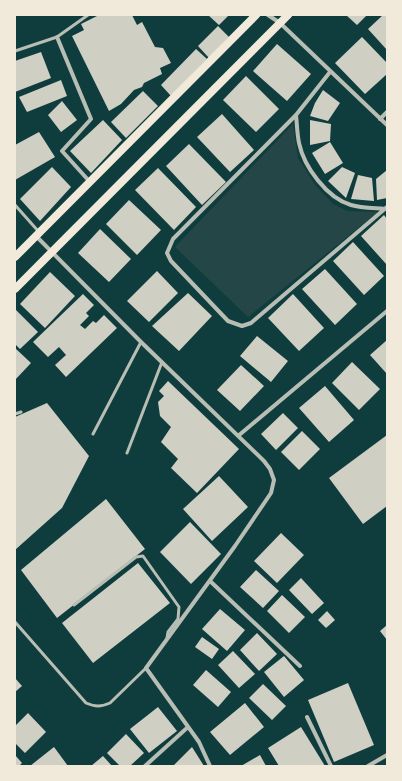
<svg xmlns="http://www.w3.org/2000/svg" width="402" height="781" viewBox="0 0 402 781" font-family="Raleway,sans-serif">
  <style>
    .green { fill: #244646 }
    .building { fill: #cfcfc3 }
    .lines { fill: none; stroke-linecap: round; stroke-linejoin: round }
    .service { stroke: #b8beb3; stroke-width: 3 }
    .minor { stroke: #b8beb3; stroke-width: 4 }
    .secondary { stroke: #f1e9da; stroke-width: 8 }
  </style>
  <rect width="100%" height="100%" fill="#0f3d3e"/>
  <path class="green" d="M293,124L298,158L315,185L333,204L347,211L378,212L248,317L175,247Z"/>
  <path class="building" d="M99,15H132L137,25L142,22L155,47L163,48L171,63L160,68L162,74L144,83L142,87L134,90L121,104L109,111L72,36L84,30L81,24Z
    M208,15H229L219,25Z
    M346,15H367L357,25Z
    M383,15H387V50L368,29Z
    M218,26L229,37L209,58L198,46Z
    M362,37L387,63V74L365,94L335,63Z
    M277,44L311,74L287,101L253,71Z
    M196,49L207,59L171,96L161,85Z
    M41,52L51,78L15,92V61Z
    M246,76L279,109L256,132L223,100Z
    M61,80L67,96L27,112L19,97Z
    M323,90L340,103L328,121L310,116L315,103Z
    M143,91L158,106L126,138L111,122Z
    M62,101L77,120L61,132L48,115Z
    M222,114L254,150L230,172L197,137Z
    M103,120L122,140L91,173L70,151Z
    M310,120L331,124L330,141L310,145Z
    M39,132L55,157L15,180V145Z
    M330,142L343,163L325,174L312,153Z
    M189,144L226,182L202,205L166,166Z
    M52,167L71,187L40,221L20,199Z
    M342,167L355,173L346,198L328,181Z
    M158,168L196,207L174,230L135,190Z
    M387,170V198L377,200L376,179Z
    M358,175L372,178L374,201L351,199Z
    M129,200L161,230L137,255L106,224Z
    M384,215L387,219V265L361,236Z
    M100,229L131,259L109,282L78,253Z
    M353,242L384,276L364,295L333,261Z
    M325,269L357,304L335,325L302,289Z
    M157,271L178,293L149,322L127,301Z
    M50,272L75,296L45,328L20,304Z
    M188,293L212,316L179,351L152,326Z
    M83,294L94,305L86,313L89,316L80,325L85,329L93,321L96,323L104,315L117,328L66,377L55,365L66,355L59,347L48,357L33,342Z
    M293,294L324,328L299,351L268,318Z
    M15,309L38,332L20,349L15,344Z
    M257,336L288,361L271,382L240,356Z
    M387,340V374L370,355Z
    M15,348L31,363L15,380Z
    M352,362L380,389L359,410L332,383Z
    M241,365L264,386L240,411L217,390Z
    M168,381L239,449L197,493L171,468L178,459L161,442L171,427L160,416L158,402L164,396L159,391Z
    M325,386L354,420L329,442L299,408Z
    M47,403L89,456L62,508L15,550V417Z
    M283,413L298,428L276,450L261,434Z
    M302,431L320,449L299,470L281,452Z
    M387,435V506L363,524L329,478Z
    M219,476L248,507L212,541L183,509Z
    M106,499L145,549L57,618L21,570Z
    M190,522L221,554L191,584L160,552Z
    M281,533L304,555L277,583L254,561Z
    M138,563L170,603L93,663L62,623Z
    M256,570L279,591L263,608L240,587Z
    M301,578L324,603L312,614L289,590Z
    M282,595L305,617L289,633L267,611Z
    M220,609L245,630L227,651L202,629Z
    M327,611L335,620L326,628L318,620Z
    M387,625V640L380,631Z
    M257,633L277,654L259,671L240,650Z
    M202,637L219,649L212,659L195,647Z
    M233,651L255,674L239,688L218,665Z
    M284,656L304,680L284,697L264,672Z
    M206,670L231,692L218,707L193,685Z
    M15,678L22,686L15,692Z
    M348,683L374,745L334,762L308,700Z
    M263,684L286,706L272,720L249,698Z
    M245,703L264,727L230,755L210,732Z
    M158,707L177,731L149,753L130,729Z
    M28,713L46,732L25,753L15,743V726Z
    M301,727L325,766H279L268,748Z
    M126,734L144,753L130,766H120L107,753Z
    M54,747L68,766H30Z
    M192,747L204,766H173Z
    M15,755L22,763L19,766H15Z
    M260,755L266,766H241Z
    M103,756L112,766H91Z"/>
  <g class="lines">
    <path class="service" d="M15,51L57,37L88,15
      M15,205L39,232
      M15,414L21,412
      M93,434L141,342
      M127,453L162,362
      M74,605L136,557L143,556L179,607L178,619L168,632L167,638
      M15,622L86,703C95,707 101,707 110,703L146,668"/>
    <path class="minor" d="M268,15L280,23L387,125
      M57,37L91,119L62,151L90,182
      M330,72L296,115L173,239L167,253L171,261L228,321L242,326L251,323L387,207
      M296,115C297,124 297,133 299,143C304,167 327,198 351,205C361,208 374,208 385,209
      M380,119L387,112
      M36,236L141,342L264,461L270,469L274,480L271,493L235,546L146,668L199,742L210,766
      M238,436L387,311
      M210,581L300,666
      M307,717L331,766
      M145,766L188,727
      M368,766L387,755"/>
    <path class="secondary" d="M15,257L256,15
      M15,289L288,15"/>
  </g>
  <rect width="402" height="781" fill="none" stroke="#f1e9da" stroke-width="32"/>
</svg>
